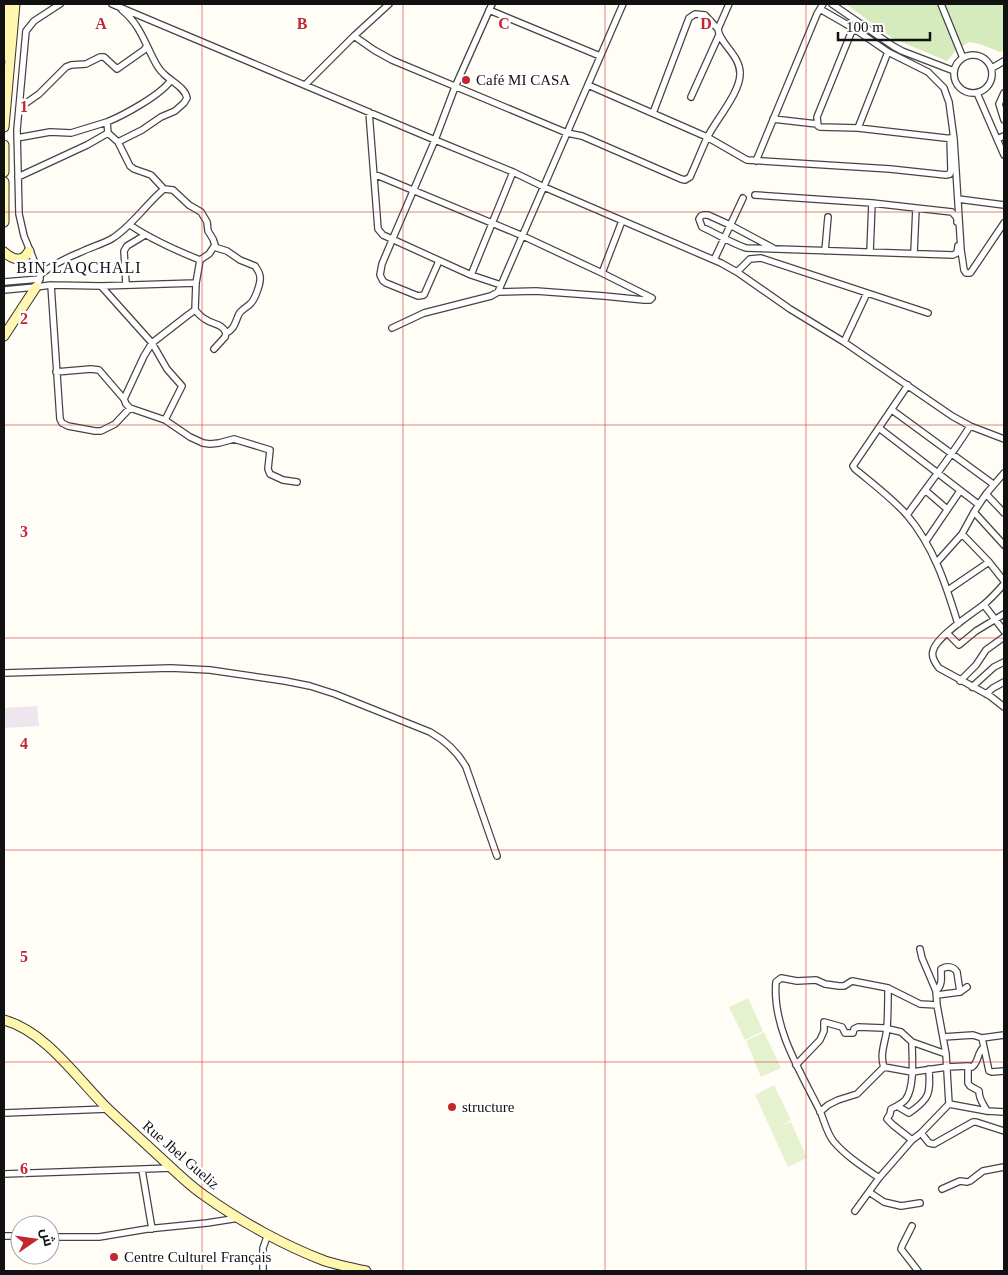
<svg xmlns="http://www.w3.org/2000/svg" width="1008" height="1275" viewBox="0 0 1008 1275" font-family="'Times New Roman',Cairo,serif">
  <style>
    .industrial { fill: #eee6ef }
    .green { fill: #d5ebbd }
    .pitch { fill: #e6f2cf }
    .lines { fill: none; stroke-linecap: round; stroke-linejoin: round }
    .street-casing { stroke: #444; stroke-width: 8 }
    .secondary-casing { stroke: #333; stroke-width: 11 }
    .street { stroke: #fff; stroke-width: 5.5 }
    .secondary { stroke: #fff6b0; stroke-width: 9 }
    .grid { fill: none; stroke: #c4262e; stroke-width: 1; stroke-opacity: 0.55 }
    .poi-dot { fill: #c4262e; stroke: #fff; stroke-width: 2 }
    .labels { text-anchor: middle; stroke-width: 5; stroke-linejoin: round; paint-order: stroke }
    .poi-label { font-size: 15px; fill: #111; stroke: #fff; text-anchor: start }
    .street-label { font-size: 15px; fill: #111; stroke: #fff }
    .neighbourhood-label { font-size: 16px; letter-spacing: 1px; fill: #111; stroke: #fff }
    .grid-label { font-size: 16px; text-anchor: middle; font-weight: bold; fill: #c4262e; stroke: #fff; stroke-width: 5; stroke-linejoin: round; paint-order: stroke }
  </style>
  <rect width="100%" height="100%" fill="#fffdf5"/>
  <path class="industrial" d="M37,706L39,726L4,728V708Z"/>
  <path class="green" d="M846,4H1004V50L1000,52L980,44L969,42L956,50L947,61L892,38Z"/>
  <path class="pitch" d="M748,998L763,1031L745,1040L729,1007Z
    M764,1032L781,1068L761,1077L746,1041Z
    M774,1085L791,1120L782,1125L791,1122L807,1158L788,1167L755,1095Z"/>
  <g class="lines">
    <defs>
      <path id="street" d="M60,4L34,21L26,31L17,130L19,214L24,236L40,275V279L36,287L51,285L101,286L196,283
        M112,4L435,140L513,172L544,187L721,263L737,272L790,309L844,342L952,416L970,426L1004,439
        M832,4L893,46L902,51L954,71
        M941,4L963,58
        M820,9L853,28L888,52L928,72L944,88L946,94L949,102L954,139
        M489,10L600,56
        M853,28L817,117L818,126L820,127L858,128L954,139L961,250L964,270L966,273H970L971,272L1004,223
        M718,29L729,4
        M354,36L374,50L392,60L567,133L582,136L681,179L685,180L690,177C696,164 701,151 707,138C715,121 741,92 740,73C740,55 719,43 718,29L705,15L695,14L689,18L653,113
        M954 74a19 19 0 1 1 38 0a19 19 0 1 1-38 0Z
        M992,68L1004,61
        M305,85L354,36L389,4
        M588,85L707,137L747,160L890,169L946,175L950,174L951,169L950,138
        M977,93L1004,155
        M1004,93L999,104L1004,120
        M691,97L719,35
        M19,108L39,94L66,67L71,65L86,64L100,57H104L117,69L144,50L147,46
        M369,112L378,229L383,235L471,275L501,285
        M773,119L817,124
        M107,122C124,115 161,95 171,80
        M858,128L888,52
        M17,138L50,132L71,133L107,122L108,133L87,145L18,177
        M997,139L1004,136
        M118,142L142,130L161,117L175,111L184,103L187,98C185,87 170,81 163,73C158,69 155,62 152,56C143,38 138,23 122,10
        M756,161L817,14L823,4
        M374,174L523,236L602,273L622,221
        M755,195L872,203L916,208L914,253
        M958,199L1004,205
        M916,208L952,212L957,218V222
        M130,225C152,240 175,250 200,260L209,254L215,245L213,239L208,231L207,222L201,212L189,205L173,190L164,189
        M214,247L227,251L240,260L255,266C257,269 260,273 260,277C261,283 255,299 251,303C248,307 242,309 239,314C235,322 235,329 226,333
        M773,248L730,225L708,215H703L701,216L699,219L702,227C717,234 731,243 746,248L953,255L957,253L958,246
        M825,251L828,217
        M870,252L872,203
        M714,260L743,198
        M439,261L424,295L418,296L386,283L383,281L380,275L382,264L393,238L435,140L455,87L492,4
        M737,272L750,259L761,258L928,313
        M602,273L652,298
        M40,275C52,265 66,258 81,252C91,247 103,244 113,238C133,225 146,204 164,189L151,175L134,169L130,166L118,142L108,133
        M471,275L513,172
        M4,282L40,279
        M126,284L124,251L127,246L145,235
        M51,285L60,419L62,423L68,426L95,431H101L115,424L130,408
        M101,286L152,343L167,369L182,386L165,420
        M4,290L36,287
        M498,292L623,4
        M195,310C198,313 201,317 205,319C213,325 222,323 226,333L225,337L214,349
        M392,328L424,313L491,296L498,292L536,291L604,296L644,300H650L652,298
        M844,342L867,293
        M56,372L91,369L99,370L124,399L126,404L130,408L165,420L190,437L203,443L210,444L219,443L234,439L270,450L268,469L270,474L283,480L297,482
        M908,385L853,466L855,469C873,484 892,498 907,515C934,547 946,585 958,624
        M124,399L144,356L152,343L188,315L195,310L196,283L200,260
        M892,410L993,484
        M879,428L978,504
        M925,490L947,509
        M986,494L1004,513
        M974,512L1004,545
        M907,515C928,485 951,457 970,426
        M962,534L989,562L1004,581
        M926,541L960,491
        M937,562L962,534L974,512L986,494L1004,473
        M1004,584C997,592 990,600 982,606C970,615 936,637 933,651C931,657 935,663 939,668L990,696L1004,707
        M948,590L989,562
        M984,605L1004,631
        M947,633L959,645L976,631L1004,614
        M4,673L171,668L210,670L285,681L310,686L335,694L430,732C446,741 457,751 466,767L497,856
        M960,681L976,665L986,650L1004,637
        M972,687L994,667L1004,662
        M986,694L993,688L1004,682
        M936,991C943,985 941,977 941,969C947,966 953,966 957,972L960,992
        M937,995L960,992L967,987
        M943,1037L973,1035L982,1038L1004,1035
        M982,1038L989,1071L992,1072L1004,1071
        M796,1065L820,1040L824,1031V1022L842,1027L845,1033H853L854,1029L858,1027L884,1028L901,1032L912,1042L946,1054
        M968,1066V1083L970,1086L979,1091C979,1100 983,1103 987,1111
        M884,1067L912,1072L947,1067L968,1066L972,1067C979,1062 977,1053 983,1048
        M884,1067C879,1054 886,1041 887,1028C888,1014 888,1001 888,988
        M949,1104L987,1111L1004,1112
        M897,1106C900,1104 904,1102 906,1099C915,1086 912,1057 912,1042
        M820,1112L828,1105L838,1100L857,1094L884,1067
        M4,1113L108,1109
        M921,1133L929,1143L934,1144L973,1122H976L1004,1131
        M912,1140L893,1125L887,1119L890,1114L891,1109L897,1106L909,1113C931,1098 930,1093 929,1069
        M142,1170L152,1229
        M4,1174L172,1168
        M879,1178C863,1167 846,1156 834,1142C827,1134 824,1120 820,1111C800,1071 772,1027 776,982L781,978L797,981L816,980L825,984L839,986H844L852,981L888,988L920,1004L937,1005
        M942,1189L960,1181L967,1182L970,1181L983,1171L1004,1167
        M869,1192L884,1202L901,1206L920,1203
        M855,1211L879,1178L912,1140L921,1133L949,1104L946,1054L937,1005L936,991L922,958L920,949
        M912,1226L902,1246L901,1249L918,1271
        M4,1236H20
        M50,1237H99L147,1229L207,1223L239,1218
        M263,1271V1248L268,1234"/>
      <path id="secondary" d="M4,56L9,4
        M4,127L15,4
        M4,145V172
        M4,182V222
        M4,252C13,260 23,263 29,251
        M4,336L36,287
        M4,1020C47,1032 78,1080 109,1110C127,1127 145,1143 162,1159C176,1172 190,1186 205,1196C240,1221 285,1246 325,1261C338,1265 352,1268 366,1271"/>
    </defs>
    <use href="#street" class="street-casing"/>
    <use href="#secondary" class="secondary-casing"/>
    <use href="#street" class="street"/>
    <use href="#secondary" class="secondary"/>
  </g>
  <path class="grid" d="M202,4V1271M403,4V1271M605,4V1271M806,4V1271M4,212H1004M4,425H1004M4,638H1004M4,850H1004M4,1062H1004"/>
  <g class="poi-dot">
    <circle cx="466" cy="80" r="5"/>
    <circle cx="452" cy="1107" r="5"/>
    <circle cx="114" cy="1257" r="5"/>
  </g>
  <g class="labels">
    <g class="poi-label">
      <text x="476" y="85">Café MI CASA</text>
      <text x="462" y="1112">structure</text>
      <text x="124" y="1262">Centre Culturel Français</text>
    </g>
    <g class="street-label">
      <text transform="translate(181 1155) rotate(41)" y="5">Rue Jbel Gueliz</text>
    </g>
    <g class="neighbourhood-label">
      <text x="79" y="273">BIN LAQCHALI</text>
    </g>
  </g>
  <g class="grid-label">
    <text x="101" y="29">A</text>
    <text x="302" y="29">B</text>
    <text x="504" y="29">C</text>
    <text x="706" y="29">D</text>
    <text x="24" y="112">1</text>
    <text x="24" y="324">2</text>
    <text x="24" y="537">3</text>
    <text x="24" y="749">4</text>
    <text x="24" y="962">5</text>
    <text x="24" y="1174">6</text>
  </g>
  <rect width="1008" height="1275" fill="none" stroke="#111111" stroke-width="10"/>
  <g transform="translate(35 1240) rotate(77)"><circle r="24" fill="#ffffff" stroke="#a0a0a0"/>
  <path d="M0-4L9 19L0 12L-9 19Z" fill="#c4262e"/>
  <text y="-8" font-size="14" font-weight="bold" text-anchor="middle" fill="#111111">ش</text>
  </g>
  <path d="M838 32v8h92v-8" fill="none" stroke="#111111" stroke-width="2.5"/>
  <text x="846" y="32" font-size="15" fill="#111111" stroke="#ffffff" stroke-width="4" paint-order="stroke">100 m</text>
</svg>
